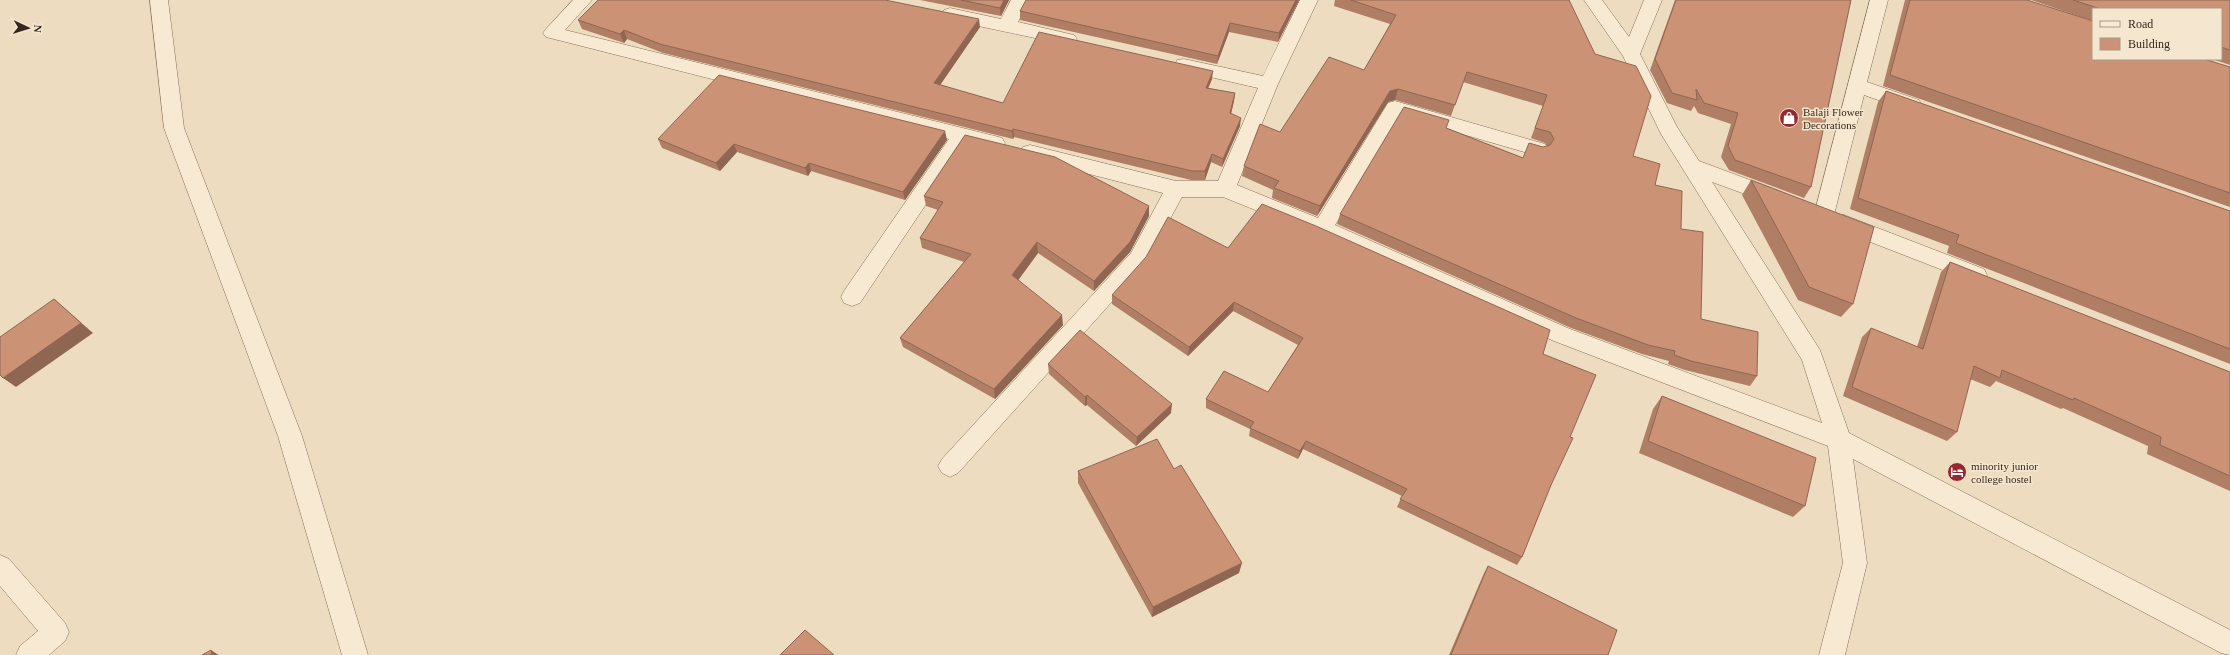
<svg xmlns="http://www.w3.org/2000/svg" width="2230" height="655" viewBox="0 0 2230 655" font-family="Georgia,serif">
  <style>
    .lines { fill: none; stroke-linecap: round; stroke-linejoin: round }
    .street-casing { stroke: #866d58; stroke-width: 1 }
    .street { fill: #f8ead2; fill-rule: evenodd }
    .wall { fill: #af7e65 }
    .shaded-wall { fill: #8f6652 }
    .building { fill: #cc9275; stroke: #8f6652 }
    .labels { text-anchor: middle; stroke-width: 3; stroke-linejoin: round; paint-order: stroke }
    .poi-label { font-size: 11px; fill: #36271c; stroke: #f5e7cf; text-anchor: start }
  </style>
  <rect width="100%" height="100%" fill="#eddcbf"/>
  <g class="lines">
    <defs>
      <path id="street" d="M150,0H168L184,128L302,436L368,655H342L278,436L164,128Z
        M573,0H592L565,30L995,136L1002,138L1005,143L1002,148L995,150L967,143L860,303L852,306L844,303L841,297L844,291L949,139L546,37L543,33L546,29Z
        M1011,0H1029L1018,22L1074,35L1077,39L1074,43L1068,45L950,20L944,18L941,14L944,10L950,8L1001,19Z
        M1300,0H1318L1278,84L1237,185L1318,218L1388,103L1395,101L1545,144L1548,149L1545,154L1538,156L1400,116L1335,225L1570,329L1822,423L1802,360L1661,134L1623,56L1584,0H1602L1629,37L1644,0H1662L1640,54L1677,127L1699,161L1782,192L1785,197L1782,202L1775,205L1712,182L1820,350L1849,433L2230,630V655L2221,653L1853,459L1867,563L1845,655H1819L1843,563L1828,446L1554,341L1315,234L1223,197H1182L1145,265L958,473L950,477L942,473L938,466L942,459L1131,253L1163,193L1023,157L1020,152L1023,147L1030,145L1176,181H1218L1258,88L1184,71L1177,70L1175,65L1177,60L1184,59L1263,76Z
        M1870,0H1888L1867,82L1919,100L1922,105L1919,110L1912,112L1864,95L1834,215L1831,221L1824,223L1817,221L1814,215Z
        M1844,215L1984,269L1987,275L1984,281L1976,283L1837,229L1834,223L1837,217Z
        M0,555L9,559L65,623L69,632L65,641L49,655H16L20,646L38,631L0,586Z"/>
    </defs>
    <use href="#street" class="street-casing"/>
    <use href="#street" class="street"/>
  </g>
  <path class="wall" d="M920,0H1009L1001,16Z
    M1299,0L1278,42L1229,32L1217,64L1020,20V11Z
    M1335,0H1569L1633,156L1655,185L1681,229L1701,319L1757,376L1750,386L1685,370L1668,364L1669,361L1642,354L1571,328L1337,224L1340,214L1447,128L1523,158L1543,147L1547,146L1545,143L1531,138L1543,106L1463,82L1451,116L1395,100L1388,102L1317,216L1272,198L1273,190L1242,176L1244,166L1280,132L1364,70L1390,24L1334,6Z
    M1675,0H1851L1811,187L1804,198L1729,170L1721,157L1731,124L1698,113L1694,106L1691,111L1667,103L1650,70Z
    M1905,0H2027L2093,59L2230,67V207L1883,86Z
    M2031,0H2230V65L2212,59H2221V9H2093V21Z
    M578,20L980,27L940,85L1003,103L1212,79L1208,88L1235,93L1234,101L1231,114L1240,126L1222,167L1211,162L1205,180H1191L1014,137L1013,139L663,53L627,39L624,43L582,29Z
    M1886,91L2230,211V364L1947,253L1949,246L1850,209L1878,102Z
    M658,139L947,140L905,200L811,171L808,176L737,152L720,171L662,148Z
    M1751,180L1853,304L1841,317L1798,300L1742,195Z
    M924,196L1149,206V216L1130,252L1094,291L1038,253L1018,280L1063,325L995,399L903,347L900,338L964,262L922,248L920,238L938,210L926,206Z
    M1228,248L1543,354L1570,437L1522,557L1517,565L1397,507L1402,496L1303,449L1298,459L1249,436L1250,429L1206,408V399L1268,392L1298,345L1233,311L1188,356L1112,304V295Z
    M1950,262L2230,372V491L2147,454L2148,446L2063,408L2061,409L1996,381L1990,387L1970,379L1957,432L1947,441L1843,396L1862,337L1871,328L1917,347L1941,272Z
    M1048,364L1171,413L1136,446L1087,405L1085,406L1049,374Z
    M1662,396L1805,506L1793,517L1639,453L1653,409Z
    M1174,469L1239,573L1152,617L1078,483V471Z
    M1488,566L1608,655H1449L1484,573Z"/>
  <path class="shaded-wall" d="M1004,0H1009L1001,16L1000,8Z
    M1296,0H1299L1278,42L1279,33Z
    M979,19L980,27L936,91L934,83Z
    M1230,23L1229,32L1217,64L1218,56Z
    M624,30L627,39L624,43L620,34Z
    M1213,71L1212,79L1205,96L1206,88Z
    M1398,89L1395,100L1388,102L1317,216L1320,206L1390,91Z
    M1235,93L1234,101L1229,122L1230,113Z
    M1241,118L1240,126L1222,167L1223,159Z
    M1013,129L1014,137L1013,139L1012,131Z
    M945,131L947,140L905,200L903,192Z
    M734,144L737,152L720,171L716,163Z
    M1212,154L1211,162L1205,180V171Z
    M809,163L811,171L808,176L805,168Z
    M1149,206V216L1130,252L1094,291V281Z
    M1037,242L1038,253L1014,286L1012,275Z
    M54,299L93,333L16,387L3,378Z
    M1234,302L1233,311L1188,356L1189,347Z
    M1062,315L1063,325L995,399L994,389Z
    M1087,395V405L1085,406V397Z
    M1172,404L1171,413L1136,446L1137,437Z
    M1306,441L1303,449L1298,459L1300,451Z
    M1242,563L1239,573L1152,617L1153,607Z
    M211,650L217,654L218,655H212Z"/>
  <path class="building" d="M598,0H885L979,19L934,83L1003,103L1039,32L1213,71L1206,88L1235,93L1230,113L1241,118L1223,159L1212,154L1205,171H1192L1013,129L1012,131L660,44L624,30L620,34L578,20Z
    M961,0H1004L1000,8Z
    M1026,0H1296L1279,33L1230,23L1218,56L1020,11Z
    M1351,0H1569L1595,54L1636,66L1651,96L1633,156L1660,164L1655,185L1682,191L1681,229L1703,232L1701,319L1758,332L1757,376L1691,361L1674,355L1675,351L1648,345L1576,318L1340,214L1404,107L1449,120L1446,128L1523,158L1529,143L1543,147L1550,145L1554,139L1550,132L1535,128L1547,95L1467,72L1455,105L1398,89L1390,91L1320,206L1274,188L1279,181L1244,166L1260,124L1280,132L1329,57L1364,70L1396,15Z
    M1676,0H1851L1811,187L1735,160L1728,146L1738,113L1704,103L1696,89L1697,100L1672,93L1655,59Z
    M1910,0H2027L2093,21V59H2204L2230,67V193L1890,75Z
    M2073,0H2230V50L2221,47V9H2101Z
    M719,75L945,131L903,192L809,163L805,168L734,144L716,163L658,139Z
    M1886,91L2230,211V349L1956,243L1959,235L1858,198Z
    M965,135L1055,157L1149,206L1130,242L1094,281L1037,242L1012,275L1062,315L994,389L900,338L971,254L920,238L943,202L924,196Z
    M1751,180L1874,227L1853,304L1809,287Z
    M1262,204L1316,226L1550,330L1543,354L1596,375L1570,437L1573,438L1551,485L1522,557L1400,499L1407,489L1306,441L1300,451L1250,428L1254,422L1206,399L1224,371L1268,392L1303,338L1234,302L1189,347L1112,295L1146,257L1168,217L1228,248Z
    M1950,262L2230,372V476L2160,445L2161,437L2074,398L2073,400L2002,370L2000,378L1974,366L1957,432L1852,387L1871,328L1923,349Z
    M54,299L81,323L3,378L0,375V337Z
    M1080,330L1172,404L1137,437L1087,395L1085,397L1048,364Z
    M1662,396L1816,458L1805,506L1648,441Z
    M1157,439L1174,469L1181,465L1242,563L1153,607L1078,471Z
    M1488,566L1617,630L1608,655H1451Z
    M805,630L834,655H780Z
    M211,650L212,655H202Z"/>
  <defs>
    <symbol id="shop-disc" viewBox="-11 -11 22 22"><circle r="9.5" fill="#952831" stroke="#f5e7cf"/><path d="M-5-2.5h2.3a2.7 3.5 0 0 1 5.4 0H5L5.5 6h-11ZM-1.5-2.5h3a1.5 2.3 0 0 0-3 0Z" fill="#fff"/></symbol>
    <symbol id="hotel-disc" viewBox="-11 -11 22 22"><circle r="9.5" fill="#952831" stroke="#f5e7cf"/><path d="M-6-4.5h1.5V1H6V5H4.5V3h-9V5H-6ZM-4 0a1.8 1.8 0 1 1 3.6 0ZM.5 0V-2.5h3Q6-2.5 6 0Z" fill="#fff"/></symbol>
  </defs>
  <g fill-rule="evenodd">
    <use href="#shop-disc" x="1778" y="107" width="22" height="22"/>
    <use href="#hotel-disc" x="1946" y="461" width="22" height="22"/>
  </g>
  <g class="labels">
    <g class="poi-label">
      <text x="1803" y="116">Balaji Flower<tspan x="1803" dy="13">Decorations</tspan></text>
      <text x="1971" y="470">minority junior<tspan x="1971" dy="13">college hostel</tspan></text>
    </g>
  </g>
  <rect x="2092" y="8" width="130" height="52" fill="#f5e7cf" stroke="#a99a87"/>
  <rect x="2100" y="21" width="20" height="6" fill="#f8ead2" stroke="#a99a87"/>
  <text x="2128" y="28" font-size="12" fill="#36271c">Road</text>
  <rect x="2100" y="38" width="20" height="12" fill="#cc9275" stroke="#a99a87"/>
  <text x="2128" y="48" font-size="12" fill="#36271c">Building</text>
  <g transform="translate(28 28) rotate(94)" stroke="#f5e7cf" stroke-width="3" paint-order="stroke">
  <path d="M0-3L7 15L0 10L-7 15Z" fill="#36271c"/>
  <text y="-6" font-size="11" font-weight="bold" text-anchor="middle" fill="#36271c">N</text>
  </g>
</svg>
